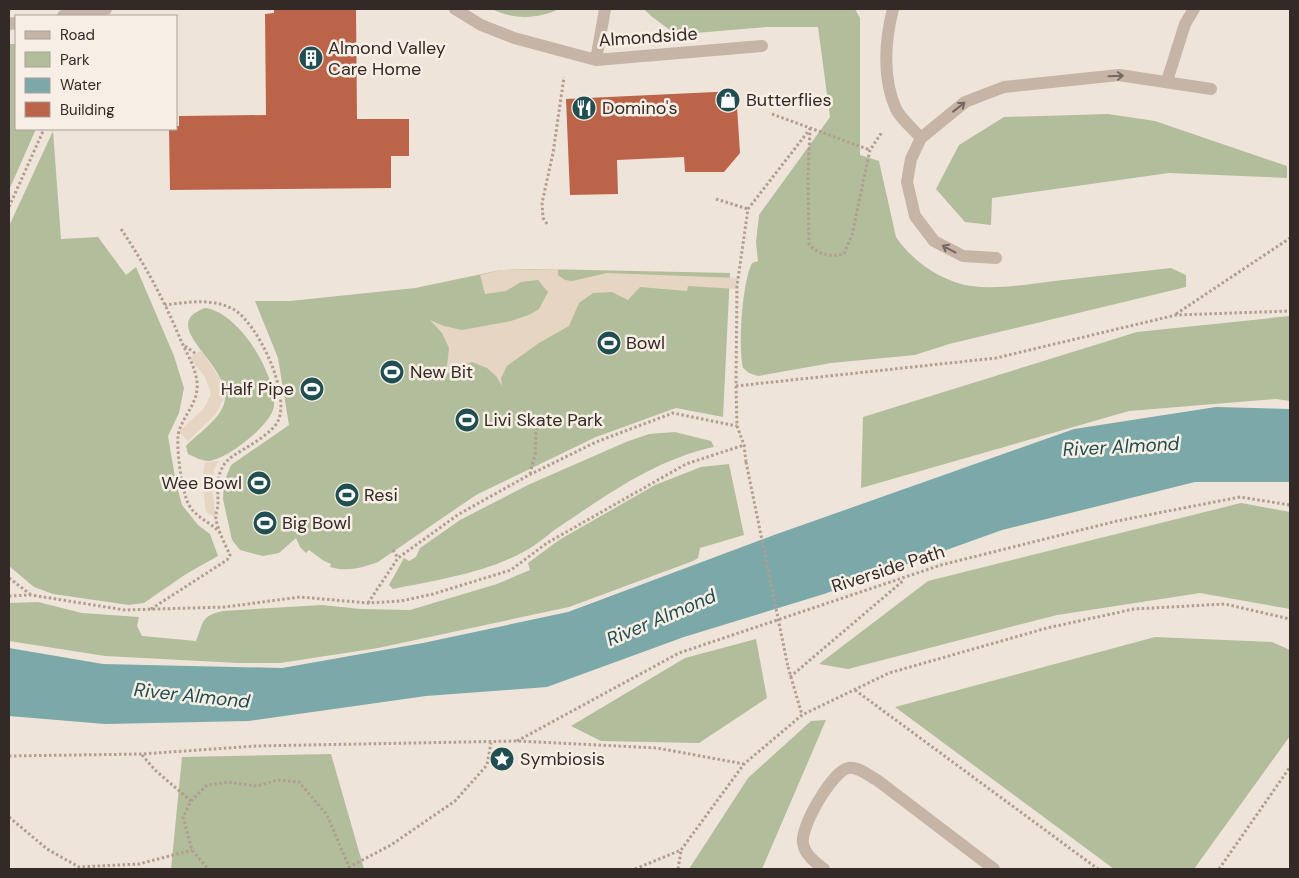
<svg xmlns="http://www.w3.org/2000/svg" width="1299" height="878" viewBox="0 0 1299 878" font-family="'DM Sans',sans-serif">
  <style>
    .green { fill: #b2bd9b }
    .plaza { fill: #e6d5c2 }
    .water { fill: #7ba9aa }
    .building { fill: #bc644a }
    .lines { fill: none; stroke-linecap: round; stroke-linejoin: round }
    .path { stroke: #b19e91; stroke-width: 3; stroke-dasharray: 2.5 2.5; stroke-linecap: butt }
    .minor { stroke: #c6b4a7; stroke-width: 12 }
    .path-bridge { stroke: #b19e91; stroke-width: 3; stroke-dasharray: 2.5 2.5; stroke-linecap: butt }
    .oneway { stroke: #756861 }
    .labels { text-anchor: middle; stroke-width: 5; stroke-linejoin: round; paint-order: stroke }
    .street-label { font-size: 18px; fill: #332a27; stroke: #f7efe5 }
    .poi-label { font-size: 18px; fill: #332a27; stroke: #f7efe5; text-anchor: start }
    .water-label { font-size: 19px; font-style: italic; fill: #204e51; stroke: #f7efe5 }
  </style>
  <rect width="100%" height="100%" fill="#efe4d9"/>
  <path class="green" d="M492,9H559C539,19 513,20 492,9Z
    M644,9H855L860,18V155L879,161L896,237C912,261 942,282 971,286C999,290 1027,284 1054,281C1093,277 1132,272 1171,268L1186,275V287L949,344L915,355L831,363L758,376L749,373L743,368C738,347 742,283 752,263L758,261L756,242L759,215L830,117L818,27H766L684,34L670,30L651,16Z
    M9,44H16V129H36L9,190Z
    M1108,114L1155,121L1287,166V178L1169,173L992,198L991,225L965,222L936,189L959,145L1004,117Z
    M53,131L61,239L98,237L126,275L136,267L174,356L184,388L179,413L168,436L176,483L182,505L198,525L210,534L218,556L186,574L144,603L129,605L53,594L34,587L9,566V226Z
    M540,269L730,273L723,417L676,408L596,437L476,495L378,562C362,568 347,572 330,567L331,564L324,561L309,550L306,553L300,547L296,538L279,553L263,556L240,550L232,540L223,499L224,482L231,465L289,425L278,358L255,301H290L415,288L501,270Z
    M205,308C239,312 276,374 274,406C272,424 228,459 209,461C201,461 195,457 188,454L186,446C198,433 223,418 225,399C229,362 156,326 205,308Z
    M1290,316V401L1276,399L1129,411L861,488L863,417L1137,332Z
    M675,432L711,441L714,447C653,460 604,497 553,531C544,538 535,546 525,551C486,573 437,580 393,589L389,585L404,558L409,561L416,557L420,548L460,520L530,484L626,442L649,434Z
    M729,464L744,535L700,548L698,558L693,561L569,607L378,648L280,663H238L105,656L9,641V603L38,602L82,613L139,617L137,626L142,636L196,641C204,622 200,616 223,611L322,605L361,609L410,610L497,584L530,570L528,563L559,540L655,485L701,467Z
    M1241,503L1290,512V609L1200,593L1057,615L848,669L819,664L928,581Z
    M1155,637L1272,642L1290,650V736L1194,869H1114L895,707Z
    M756,639L767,698L699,743L601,741L571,726L685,658Z
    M826,720L762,869H689L748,778L811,721Z
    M331,754L364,869H171L182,757Z"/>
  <path class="plaza" d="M558,269V275L565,280L572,281L607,273L738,278L737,289L688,286L687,291L640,287L628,300L612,292L593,293L579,303L569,326L539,343L507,366L501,378L502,386L496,376L487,368L472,362L458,366L446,375L449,348L442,333L430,320L444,326L462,330L511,321L531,314L539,309L548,292L538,280L521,282L506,291L485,294L480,275L501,270Z
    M201,350L220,379L224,398L216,414L188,441L179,432L204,408L211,394L205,377L190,358Z
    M219,461L214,470L212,488L216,518L206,512L202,480L205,462Z"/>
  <path class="water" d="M1216,407L1290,409V482H1195L1002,530L824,594L684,637L547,687L426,696L248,721L105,724L9,716V648L103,664L282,668L423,643L568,612L774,535L1074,429Z"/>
  <path class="building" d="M274,9H356L357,119H409V156H391V188L170,190L169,129H176V126H179V116L266,115L265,14L274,13Z
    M736,91L740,153L724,172H685L684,157L617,160L618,194L570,195L566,99Z"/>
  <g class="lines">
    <path class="path" d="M772,114L870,150
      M716,199L748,209
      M9,207L44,129
      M547,224L543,218L542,203L553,153L564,77
      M121,229C144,263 163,298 179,336C185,351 195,365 197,382C199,402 185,413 179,431C175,444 182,493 189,505C196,518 211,522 220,533
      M1176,314L1290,238
      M185,346L196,354
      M736,386L996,358L1176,315L1290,311
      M746,462L744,445L737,426L736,386L737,286L748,209L810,129L808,175L809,244C818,255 831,257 844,254L852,235L870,150L882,132
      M530,474L535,454L536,428
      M393,550L398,558
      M9,578L30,594
      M9,596L31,595L125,610L225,607L300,597L368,603L401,601L433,594L511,570L547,543L686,464L744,445
      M368,603L398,558L459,514L529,475L596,442L673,413L737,426
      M151,609L227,560L230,555C225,544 218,531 216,519C215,514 218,509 218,504C218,486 215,468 233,456C245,448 272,434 278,421C291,394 258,323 233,309C212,298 188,302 165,305
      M788,667L802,715
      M790,677L904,580
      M855,690L1098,869
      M517,741L679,653L941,565L1117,521L1240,497L1290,505
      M142,755L155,770L191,801L183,817L192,850L208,869
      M9,756L142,754L256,746L517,741L657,748L744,764
      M191,801L207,785L228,782L257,786L277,780L299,782L327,815L349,867L391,845L455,801L487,765L491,743
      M9,817L47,849L79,867L139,864L192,850
      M635,869L681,850L744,764L802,715L889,673L1047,628L1134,609L1225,604L1290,619
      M678,869L681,851
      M1219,869L1290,767"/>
    <path class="minor" d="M455,9L481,25L514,38L596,60L762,46
      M893,9C885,40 882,78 896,109C901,119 913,129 921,138
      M63,16L106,9
      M9,24L16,23
      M596,60L605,9
      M1167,81L1185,24L1194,9
      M996,258L963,256L934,241L915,216L907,182L911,159L921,138L965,102L1004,87L1119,75L1211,89
      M824,869C816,863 804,854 803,843C800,827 832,772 848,768C858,766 869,776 877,780L994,869"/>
    <path class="path-bridge" d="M746,462L788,667"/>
  </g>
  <defs><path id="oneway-shaft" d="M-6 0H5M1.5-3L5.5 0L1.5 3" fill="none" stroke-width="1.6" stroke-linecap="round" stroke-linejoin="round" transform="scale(1.25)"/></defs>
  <g class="oneway">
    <use href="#oneway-shaft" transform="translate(1116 76) rotate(-2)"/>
    <use href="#oneway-shaft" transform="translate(959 107) rotate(-38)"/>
    <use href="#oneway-shaft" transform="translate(949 249) rotate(-152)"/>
  </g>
  <defs>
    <symbol id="building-disc" viewBox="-11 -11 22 22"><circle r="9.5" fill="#204e51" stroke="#f7efe5"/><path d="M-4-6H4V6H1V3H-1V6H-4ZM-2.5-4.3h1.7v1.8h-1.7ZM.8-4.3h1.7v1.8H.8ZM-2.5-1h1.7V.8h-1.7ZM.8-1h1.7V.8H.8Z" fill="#fff"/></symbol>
    <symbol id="shop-disc" viewBox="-11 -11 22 22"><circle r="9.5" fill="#204e51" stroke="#f7efe5"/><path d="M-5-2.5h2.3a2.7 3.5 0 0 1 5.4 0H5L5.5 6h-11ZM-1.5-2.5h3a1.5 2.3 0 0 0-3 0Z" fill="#fff"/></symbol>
    <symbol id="restaurant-disc" viewBox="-11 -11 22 22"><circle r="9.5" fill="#204e51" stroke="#f7efe5"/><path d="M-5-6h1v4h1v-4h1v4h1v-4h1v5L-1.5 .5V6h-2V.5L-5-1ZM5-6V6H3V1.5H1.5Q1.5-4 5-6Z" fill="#fff"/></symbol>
    <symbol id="stadium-disc" viewBox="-11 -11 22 22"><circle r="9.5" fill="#204e51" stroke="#f7efe5"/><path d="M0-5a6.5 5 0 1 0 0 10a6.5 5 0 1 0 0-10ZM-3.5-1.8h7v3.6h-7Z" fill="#fff"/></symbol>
    <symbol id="sight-disc" viewBox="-11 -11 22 22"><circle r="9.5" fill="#204e51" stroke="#f7efe5"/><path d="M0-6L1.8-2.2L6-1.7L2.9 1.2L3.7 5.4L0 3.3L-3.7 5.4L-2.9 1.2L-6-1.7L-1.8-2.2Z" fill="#fff"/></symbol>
  </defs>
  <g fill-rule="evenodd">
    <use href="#building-disc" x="297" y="44" width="28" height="28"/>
    <use href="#shop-disc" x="714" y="86" width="28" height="28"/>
    <use href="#restaurant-disc" x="570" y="94" width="28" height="28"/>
    <use href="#stadium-disc" x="595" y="329" width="28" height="28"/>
    <use href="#stadium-disc" x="378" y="358" width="28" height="28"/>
    <use href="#stadium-disc" x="298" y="375" width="28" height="28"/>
    <use href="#stadium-disc" x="453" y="406" width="28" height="28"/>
    <use href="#stadium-disc" x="245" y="469" width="28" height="28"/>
    <use href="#stadium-disc" x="333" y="481" width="28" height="28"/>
    <use href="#stadium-disc" x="251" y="509" width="28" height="28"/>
    <use href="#sight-disc" x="488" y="745" width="28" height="28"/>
  </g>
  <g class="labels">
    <g class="street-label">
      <text transform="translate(648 37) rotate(-4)" y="6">Almondside</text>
      <text transform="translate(888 569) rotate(-18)" y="6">Riverside Path</text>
    </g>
    <g class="poi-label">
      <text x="328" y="54">Almond Valley<tspan x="328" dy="21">Care Home</tspan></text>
      <text x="746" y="106">Butterflies</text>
      <text x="602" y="114">Domino's</text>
      <text x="626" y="349">Bowl</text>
      <text x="410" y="378">New Bit</text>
      <text x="294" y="395" text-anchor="end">Half Pipe</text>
      <text x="484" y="426">Livi Skate Park</text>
      <text x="242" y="489" text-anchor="end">Wee Bowl</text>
      <text x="364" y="501">Resi</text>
      <text x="282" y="529">Big Bowl</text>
      <text x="520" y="765">Symbiosis</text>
    </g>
    <g class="water-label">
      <text transform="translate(1121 446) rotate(-3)" y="7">River Almond</text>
      <text transform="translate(661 617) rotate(-23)" y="7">River Almond</text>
      <text transform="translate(192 695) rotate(6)" y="7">River Almond</text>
    </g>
  </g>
  <rect width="1299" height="878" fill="none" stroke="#332a27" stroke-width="20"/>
  <rect x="15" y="15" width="162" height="115" fill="#f7efe5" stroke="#a9a099"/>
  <rect x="25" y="31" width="25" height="8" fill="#c6b4a7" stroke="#a9a099"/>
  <text x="60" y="40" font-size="15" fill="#332a27">Road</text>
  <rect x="25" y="52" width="25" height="15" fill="#b2bd9b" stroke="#a9a099"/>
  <text x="60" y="65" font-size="15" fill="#332a27">Park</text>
  <rect x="25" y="78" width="25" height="15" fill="#7ba9aa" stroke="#a9a099"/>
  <text x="60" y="90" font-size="15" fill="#332a27">Water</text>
  <rect x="25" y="102" width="25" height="15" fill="#bc644a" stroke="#a9a099"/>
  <text x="60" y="115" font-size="15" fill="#332a27">Building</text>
</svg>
